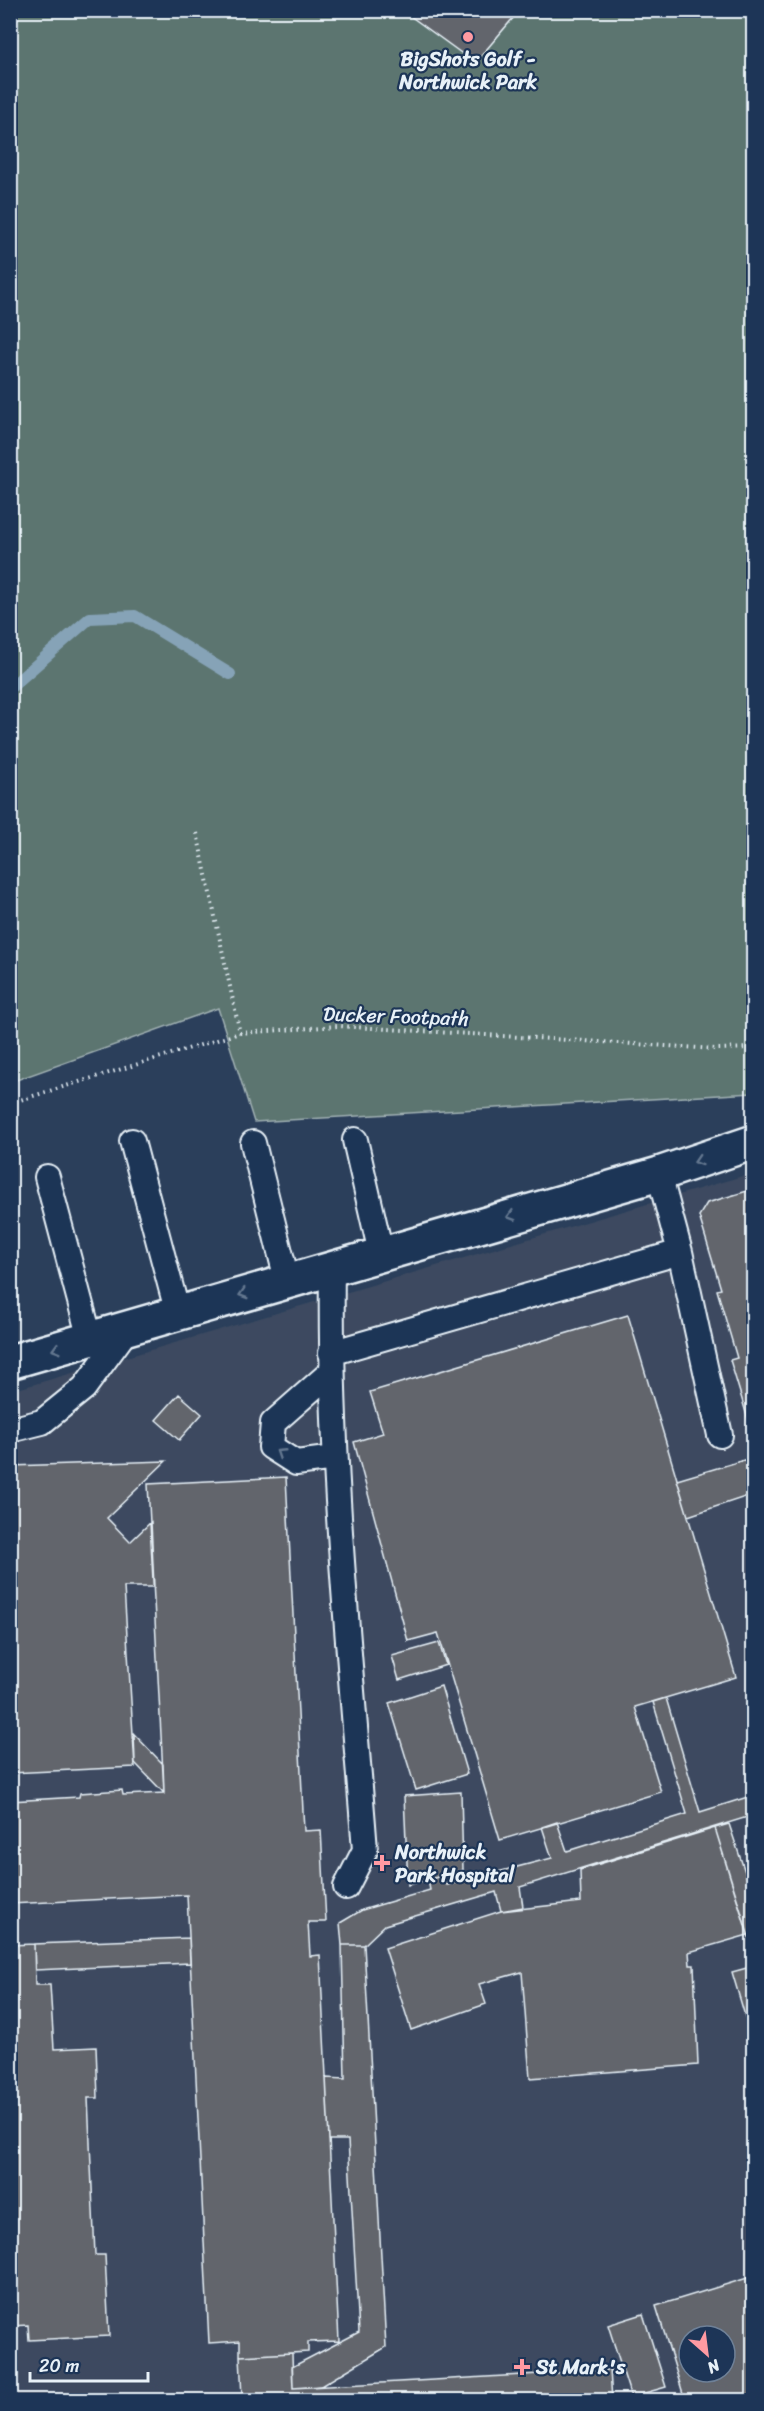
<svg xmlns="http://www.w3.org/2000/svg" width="764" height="2411" viewBox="0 0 764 2411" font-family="Sriracha,sans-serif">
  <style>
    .built { fill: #3c4a60; fill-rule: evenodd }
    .green { fill: #5b7470; stroke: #a2b2b4; stroke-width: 1.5 }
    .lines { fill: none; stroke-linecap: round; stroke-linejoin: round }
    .stream { stroke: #86a3b7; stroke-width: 12 }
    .building { fill: #62656c; stroke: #e8f1f8; stroke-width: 1.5; fill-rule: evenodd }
    .lane-casing { stroke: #e8f1f8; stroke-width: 28 }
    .street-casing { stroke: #e8f1f8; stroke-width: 38 }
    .path { stroke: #e8f1f8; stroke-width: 4; stroke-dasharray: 1.5 4.5; stroke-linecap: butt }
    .lane { stroke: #1d3557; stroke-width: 24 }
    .street { stroke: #1d3557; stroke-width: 33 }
    .oneway { stroke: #64778f }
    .poi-dot { fill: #ff9aa2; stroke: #1d3557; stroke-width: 2 }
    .labels { text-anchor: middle; stroke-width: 4.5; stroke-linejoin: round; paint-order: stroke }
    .poi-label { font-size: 20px; font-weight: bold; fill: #e8f1f8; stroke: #1d3557; text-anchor: start }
    .street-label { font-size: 20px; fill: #e8f1f8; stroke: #1d3557 }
  </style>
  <rect width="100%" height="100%" fill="#2b3f5b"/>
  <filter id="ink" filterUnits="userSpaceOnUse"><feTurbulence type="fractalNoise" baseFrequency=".0167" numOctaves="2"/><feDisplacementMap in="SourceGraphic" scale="12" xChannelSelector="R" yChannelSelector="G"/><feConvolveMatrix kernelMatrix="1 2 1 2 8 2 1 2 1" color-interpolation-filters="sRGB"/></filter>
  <g filter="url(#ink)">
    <path class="built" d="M753,1173V2400H11V1391ZM689,2336H725V2372H689Z"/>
    <path class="green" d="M10,11H753V1093L254,1122L218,1008L11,1082Z"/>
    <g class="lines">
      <path class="stream" d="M10,688L90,618L135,616L230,674"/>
    </g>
    <path class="building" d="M402,10H520L475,63Z
      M754,1189V1439L730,1360L737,1358L717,1290L721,1289L699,1216L707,1203Z
      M628,1315L736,1677L635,1707L661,1792L500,1840L438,1633L408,1641L354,1442L383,1433L370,1392Z
      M179,1394L202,1414L179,1440L156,1420Z
      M754,1457V1494L688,1516L677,1480Z
      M166,1461L107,1518L130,1542L151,1522L154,1587H124L135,1767L10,1773V1466Z
      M286,1477L304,1831L321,1830L326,1922H308L310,1956L320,1955L339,2341L308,2342V2352L240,2356V2341L209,2343L187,1895L10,1904V1801L79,1797L80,1793L122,1790L123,1795L164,1793L148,1484Z
      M439,1643L446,1665L399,1680L392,1656Z
      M441,1686L467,1774L416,1790L389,1703Z
      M666,1698L700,1812L754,1795V1815L520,1887L523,1907L501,1911L496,1892L385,1925L364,1945H342L340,1923L362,1910L430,1890L428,1880L444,1875L447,1885L552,1858L542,1827L557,1822L567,1851L687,1814L653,1702Z
      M134,1734L163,1764L164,1793L135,1763Z
      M461,1792L463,1870L408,1885L404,1796Z
      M729,1824L754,1899V1953L715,1828Z
      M715,1828L748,1935L689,1952L690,1965H694L698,2065L530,2078L522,1972L479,1984L486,2004L411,2030L385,1948L501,1911L581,1902L580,1870Z
      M189,1938L190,1963L35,1970L34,1944Z
      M34,1944L35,1985H50L54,2049L96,2047L98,2098H88L95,2255H105L109,2336L29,2340L28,2325L10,2326V1945Z
      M342,1945H364L386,2347L321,2386L293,2388L292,2367L359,2332L348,2140H329L326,2078L345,2079Z
      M754,1966V2043H753L732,1972Z
      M754,2276V2400H685L656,2306ZM689,2336H725V2372H689Z
      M643,2314L666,2387L631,2397L608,2325Z
      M292,2353L293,2388L610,2370L612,2400H235L242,2397L240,2356Z"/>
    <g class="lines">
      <defs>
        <path id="lane" d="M355,1140L381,1253
          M132,1141L178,1314
          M253,1143L287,1280
          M659,1174L680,1252L720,1435
          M47,1177L90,1339
          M332,1267C329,1462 350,1656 365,1850L346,1887
          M331,1353L680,1252
          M332,1371L273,1423L271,1447L296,1463L335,1458
          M10,1430L42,1422L84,1388L128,1328"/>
        <path id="street" d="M10,1362L659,1174L754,1142"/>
      </defs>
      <use href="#lane" class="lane-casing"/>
      <use href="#street" class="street-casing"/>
      <path class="path" d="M197,833L240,1033
        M10,1103L240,1033L338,1026L716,1049L754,1048"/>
      <use href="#lane" class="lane"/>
      <use href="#street" class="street"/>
    </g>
    <defs><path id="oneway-chevron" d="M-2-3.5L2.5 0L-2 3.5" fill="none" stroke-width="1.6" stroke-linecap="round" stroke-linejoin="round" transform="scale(1.5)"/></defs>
    <g class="oneway">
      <use href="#oneway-chevron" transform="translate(698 1161) rotate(162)"/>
      <use href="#oneway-chevron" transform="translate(511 1216) rotate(164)"/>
      <use href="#oneway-chevron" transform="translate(243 1294) rotate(163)"/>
      <use href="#oneway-chevron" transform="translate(56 1349) rotate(164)"/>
      <use href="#oneway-chevron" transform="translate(280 1453) rotate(-147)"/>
    </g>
  </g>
  <g class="poi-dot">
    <circle cx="468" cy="37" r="6"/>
    <path d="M379 1854h6v6h6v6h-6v6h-6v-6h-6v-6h6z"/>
    <path d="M519 2358h6v6h6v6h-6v6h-6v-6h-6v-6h6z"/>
  </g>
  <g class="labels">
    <g class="poi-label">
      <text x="468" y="66" text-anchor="middle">BigShots Golf -<tspan x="468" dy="23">Northwick Park</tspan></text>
      <text x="395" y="1859">Northwick<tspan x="395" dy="23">Park Hospital</tspan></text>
      <text x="536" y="2374">St Mark's</text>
    </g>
    <g class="street-label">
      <text transform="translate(396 1016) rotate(2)" y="7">Ducker Footpath</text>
    </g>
  </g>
  <rect width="764" height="2411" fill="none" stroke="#1d3557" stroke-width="36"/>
  <rect x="18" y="18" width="728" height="2375" fill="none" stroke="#e8f1f8" stroke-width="2" filter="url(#ink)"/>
  <g transform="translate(707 2354) rotate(152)"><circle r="28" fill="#1d3557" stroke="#6e8097" stroke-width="1.5"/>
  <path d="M0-4.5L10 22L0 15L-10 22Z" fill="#ff9aa2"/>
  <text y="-9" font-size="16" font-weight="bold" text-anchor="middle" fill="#e8f1f8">N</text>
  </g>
  <path d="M30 2372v9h118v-9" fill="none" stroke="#e8f1f8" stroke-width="3"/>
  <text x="39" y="2372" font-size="18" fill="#e8f1f8" stroke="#1d3557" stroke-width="4.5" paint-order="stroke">20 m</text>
</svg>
